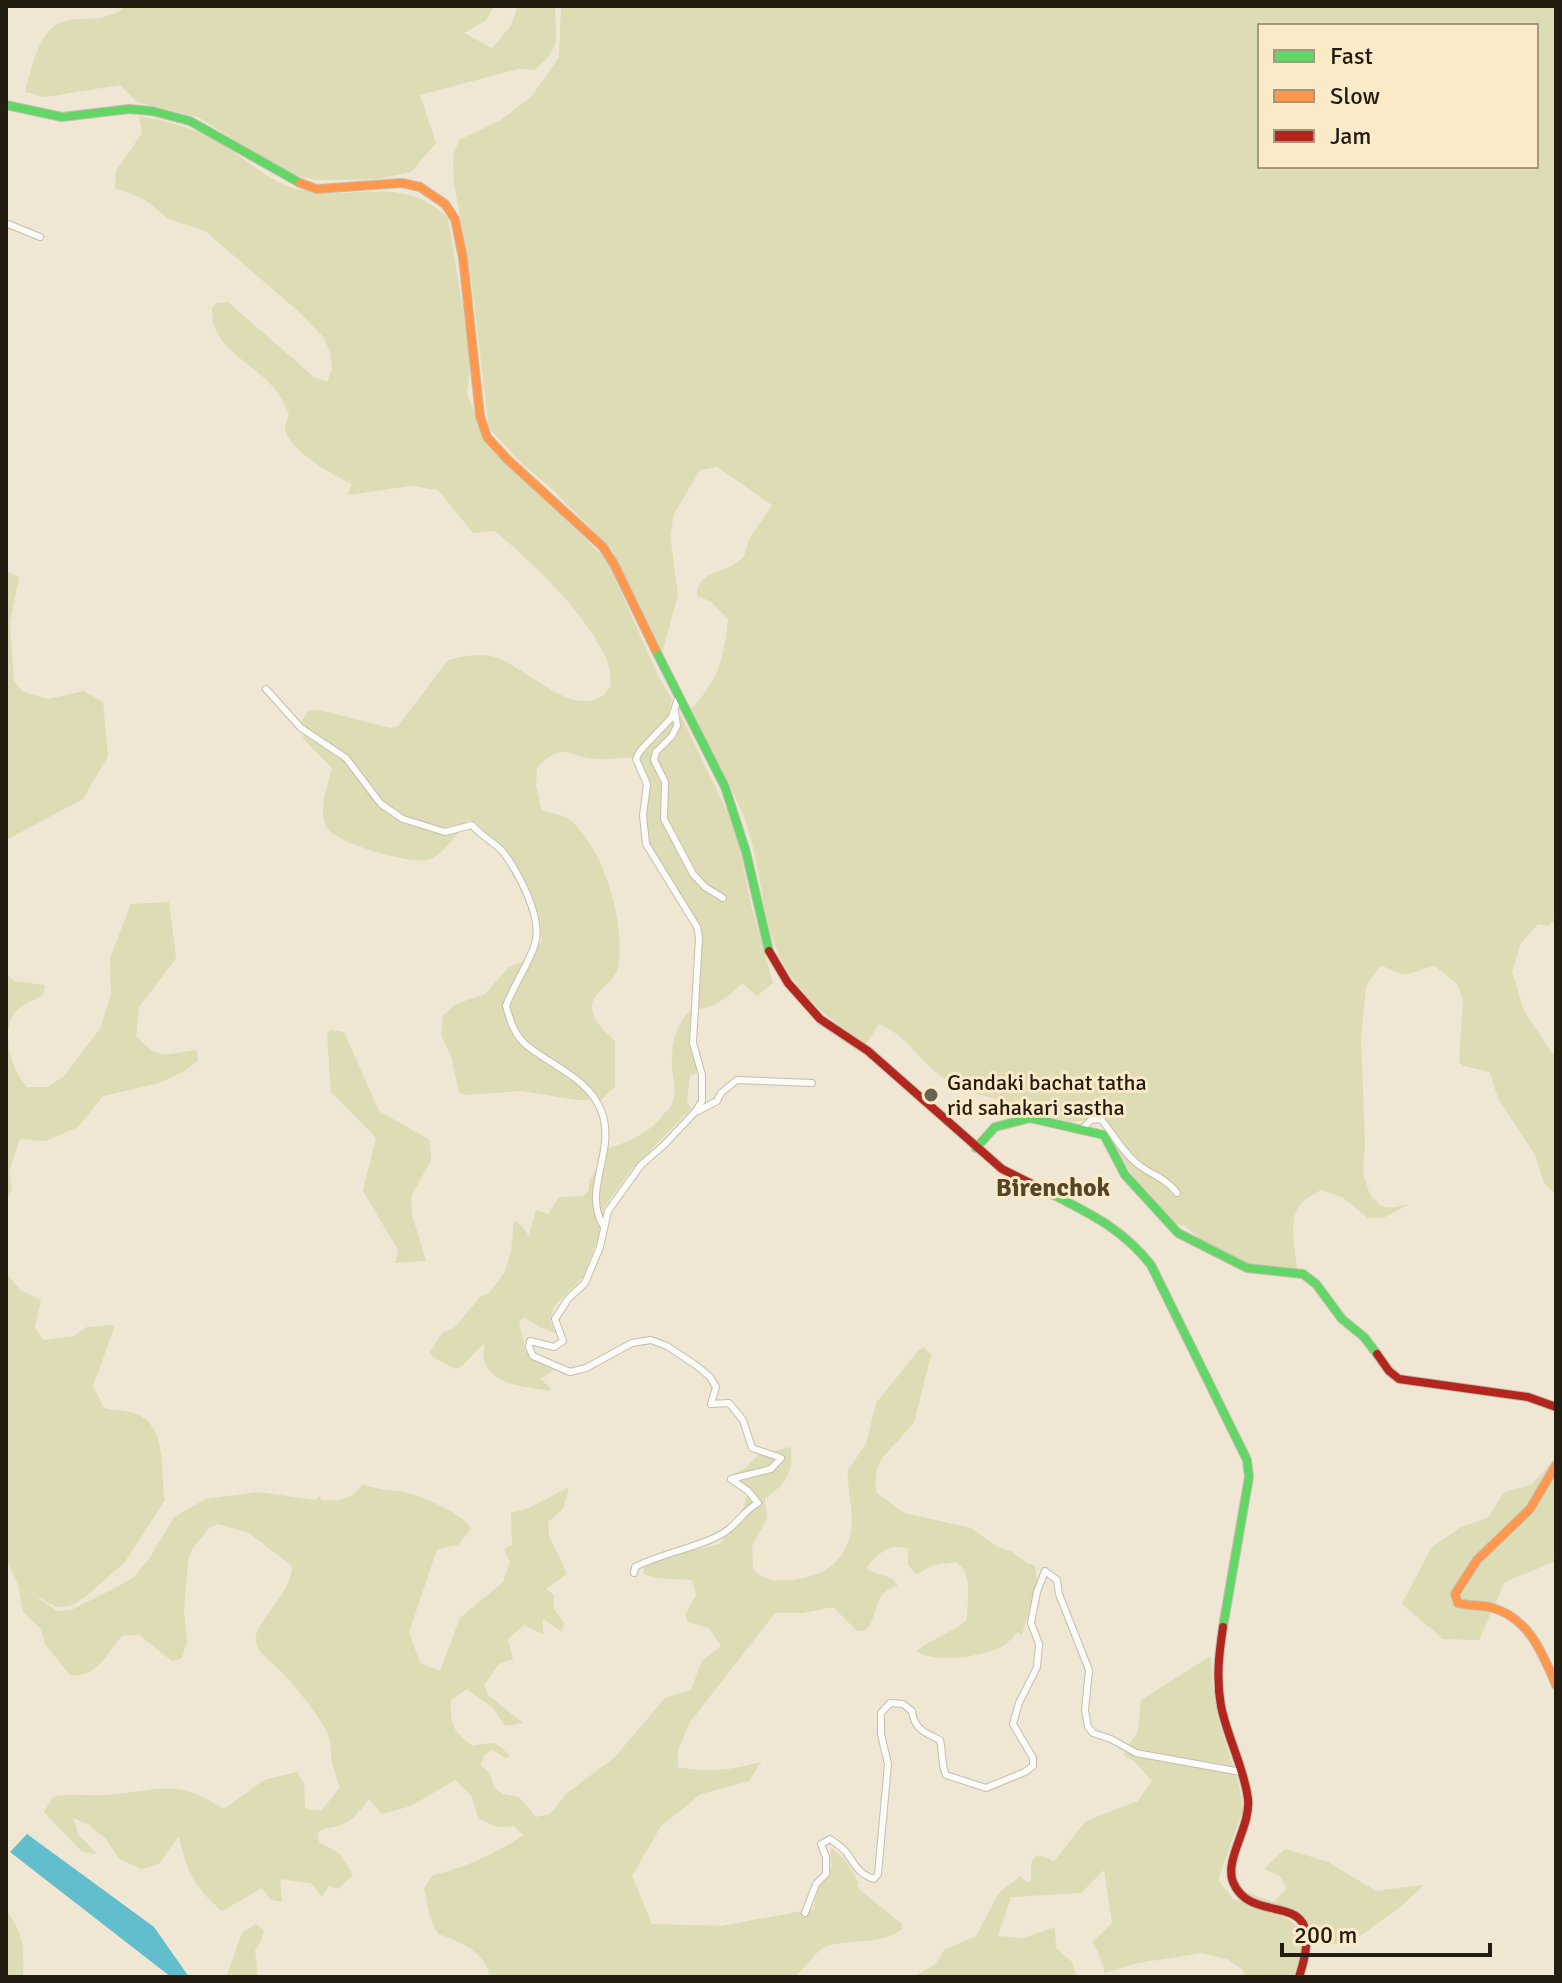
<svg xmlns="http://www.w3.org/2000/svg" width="1562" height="1983" viewBox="0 0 1562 1983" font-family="Signika,sans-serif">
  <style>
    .green { fill: #dddcb5; fill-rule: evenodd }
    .water { fill: #62bdcc }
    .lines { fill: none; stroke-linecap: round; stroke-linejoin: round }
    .street-casing { stroke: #c5beb0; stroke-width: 8 }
    .fast-casing { stroke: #c5beb0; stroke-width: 10 }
    .slow-casing { stroke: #c5beb0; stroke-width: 10 }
    .jam-casing { stroke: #c5beb0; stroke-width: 10 }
    .street { stroke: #fdfbf8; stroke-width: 6 }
    .fast { stroke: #63d668; stroke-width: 8 }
    .slow { stroke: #ff974d; stroke-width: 8 }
    .jam { stroke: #b3261e; stroke-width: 8 }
    .poi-dot { fill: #6a6355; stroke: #faeac8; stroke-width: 3 }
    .labels { text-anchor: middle; stroke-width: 6; stroke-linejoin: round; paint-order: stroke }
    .poi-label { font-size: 22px; fill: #231d11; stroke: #faeac8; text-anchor: start }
    .quarter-label { font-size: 26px; font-weight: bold; fill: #544629; stroke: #faeac8 }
  </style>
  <rect width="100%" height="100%" fill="#efe6d3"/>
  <path class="green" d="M125,6H494L486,20L464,33L492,48L510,27L518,6H555C556,40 562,48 534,70L518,69L420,95L436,143L411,172L378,179L316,180L288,174L198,117L137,102L120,85L45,97L25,92C31,72 36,41 53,27C71,12 105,27 125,6Z
    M561,6H1556V919L1547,926L1538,924L1521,943L1512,971L1524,1011L1556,1059V1195L1544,1183L1535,1155L1498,1098L1490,1072L1464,1066L1459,1062L1463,999L1457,984L1435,966C1426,967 1417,972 1408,974C1398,975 1390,967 1380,966L1366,986L1361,1039L1365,1144L1363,1173L1370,1195L1381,1206L1389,1208L1410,1204L1383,1218H1368L1342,1197L1321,1190C1314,1194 1304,1199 1300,1205C1287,1221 1296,1251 1297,1270L1236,1265L1212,1251L1185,1226L1171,1222L1139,1187L1099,1119L1069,1122L1042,1114L1004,1111L997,1099C974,1094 950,1085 933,1070C915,1053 902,1033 879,1024L866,1044C820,1015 781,979 768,923C759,886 757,846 741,810C727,776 707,744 689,711C718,682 724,659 728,619L711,602L697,595C697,571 725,573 739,561C748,554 745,547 750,538C756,527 765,517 772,505L717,467L700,470L674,514L670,535L678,595L661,656L612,550L552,489L519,461L489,428L470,270L454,183L453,156L459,140L501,120L532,96L559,57ZM1260,26H1536V166H1260Z
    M139,116C164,121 192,127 215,140C242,155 270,184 301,190C356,202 402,173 448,218L471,358L467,394L489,446L607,560L658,676L672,699L667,720L635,757C622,758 608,760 596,759C564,756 566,741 537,767L536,785L541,810C550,813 563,814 570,820C604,849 626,923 618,967C615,983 591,992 592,1007C593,1022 605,1031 615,1041V1087L601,1100H578L521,1091L465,1095L459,1092L451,1055L441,1035L443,1015L456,1004L485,994L509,967L528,959L542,941L538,912L511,857L469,820C457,832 446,853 430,859C414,866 335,843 327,828C317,810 328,786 332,768L304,740L300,724L308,711L319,710L390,728L398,726L448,660C461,657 478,653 491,656C525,663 581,731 611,686C610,676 610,665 605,656C583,610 534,564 495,531L473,533L438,490L411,486L347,495L352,484C334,476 285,448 285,427C285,423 288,419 289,415C285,404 280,395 273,387C251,361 210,348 212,308L216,303L228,302L314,377L327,382L332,369L330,352L324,338L298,311L205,231L169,219L144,199L115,188L116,171L142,133Z
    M6,571L19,577L10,623L14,681L23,692L49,699L84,691L103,702L108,756L83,799L6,840Z
    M679,712L736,830L751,905L773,983L757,996L742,983C731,995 713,1009 697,1009L701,944L673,880L649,849L645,812L649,789L638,758Z
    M169,902L176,958L139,1007L136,1036C161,1063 165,1053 197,1050L198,1061L183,1072L159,1083L103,1096L78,1127L45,1141L20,1139L9,1171L12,1190L6,1200V974L14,981L45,985L43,995C34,1000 22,1004 15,1012C0,1033 11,1069 27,1087H47L63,1077L100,1029L111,995L110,958L131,904Z
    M692,1009L691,1042L699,1072L690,1076L687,1101L691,1109L631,1170L604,1207L602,1228L583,1277L554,1306L550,1321L556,1333L541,1328L524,1317L519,1322L525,1349L535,1359L554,1370L540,1379L551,1388L550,1391C529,1387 493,1386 485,1362C482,1356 484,1348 485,1342L462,1366L455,1369L433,1357L430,1352L442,1333L455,1327L480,1297L489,1293L504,1273L511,1252L514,1220L522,1226L529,1236L536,1210L548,1214L559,1197L583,1196L589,1190V1181L599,1166L600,1150C628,1143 646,1136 664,1114C667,1110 671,1108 672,1104C678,1092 672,1078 672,1066C671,1044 676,1023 692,1009Z
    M330,1030L344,1032L379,1111L430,1140L431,1160L411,1197L412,1215L426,1261L395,1263L398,1250L363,1191L376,1138L331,1092L327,1035Z
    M6,1273L20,1290L41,1300L35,1327L43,1340L74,1336L87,1327L112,1325L114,1328L93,1386L104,1408C114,1410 126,1410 136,1414C168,1426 160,1471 165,1500L125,1562L84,1598L70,1606L56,1607L31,1593L57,1611L71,1610L119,1586L134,1577L149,1559L174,1517L206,1499L258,1492L315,1500L320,1496L321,1500C338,1501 353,1501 362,1484C379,1491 396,1489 412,1494C426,1498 468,1517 471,1529L458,1545L437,1549L409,1632L420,1663L440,1671L460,1618L503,1582L510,1562L504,1549L512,1545L511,1513L529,1508L569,1487L563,1509L548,1522L549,1536L567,1574L546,1589L554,1595V1609L564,1623L562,1632L543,1619V1634L524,1625L508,1639L513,1659L499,1664L484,1685L488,1695L523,1723L505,1726L493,1708L467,1689L451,1700C450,1726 453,1731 473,1746C494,1742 495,1740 510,1756L505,1758L493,1750L484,1755L481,1765L489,1773L495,1788L503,1794L519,1797L536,1817L550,1814L567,1793L614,1758L665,1698L691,1690L702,1661L721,1646L709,1628L688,1622L685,1615L696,1595L692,1580L656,1578L644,1574L643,1566L655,1559L720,1544L744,1507L747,1493L727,1480V1477L745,1468L759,1454L791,1447C793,1475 787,1482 765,1499L767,1519L752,1546L753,1569C766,1582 775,1581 793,1580C828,1576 851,1557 852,1520C852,1503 847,1487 848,1470L866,1444L876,1403L918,1351L924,1347L931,1355L914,1423L882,1458L877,1469L875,1485L877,1493L904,1513L971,1528L996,1546L1012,1552L1028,1564L1035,1565L1037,1583L1022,1635L1018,1632C1014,1636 1009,1642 1004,1645C988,1657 932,1664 917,1651C932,1638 952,1633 967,1620C967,1600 974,1574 956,1562L934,1565L916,1574L908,1565V1549C890,1542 879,1553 867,1567L869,1571L891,1578L898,1585C870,1595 881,1613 866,1630L857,1631L833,1607L802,1613H775L690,1722L678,1750V1767C710,1773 730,1770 761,1762L749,1781L701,1794L661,1826L632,1876L652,1924L721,1926L813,1909L818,1889L832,1867L830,1853L832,1848L845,1860L859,1883L857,1884L860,1890L902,1924V1929C883,1945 851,1939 827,1946C816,1950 805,1968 795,1977H490C485,1952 460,1941 438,1934L430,1917L424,1888L433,1875C465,1868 496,1854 523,1835L514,1826L497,1827L479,1819L471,1795L455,1780L411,1806L382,1814L369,1799C361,1810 351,1823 338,1826C329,1828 326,1827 318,1832L319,1842L340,1854L353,1875L338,1889L329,1885L322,1897L311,1883L280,1879L282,1902L271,1900L262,1888L222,1911C194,1887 187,1872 179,1836L159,1864L141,1869L119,1859L106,1839L88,1824L73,1818L79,1835L97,1854L82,1852L44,1812L53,1797C69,1793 87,1796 103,1795C157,1792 174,1776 224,1809L264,1780L297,1772L304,1783L305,1807L309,1810H322L340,1787C337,1779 334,1771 332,1763C330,1750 332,1739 325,1728C312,1707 296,1687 279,1669C271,1661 258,1654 256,1642C252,1623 292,1595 292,1566L249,1533L218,1524L210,1527L192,1549L188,1561L184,1612L187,1641L182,1658L172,1661L139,1635L122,1636C104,1656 99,1677 70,1675L45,1644L41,1629L23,1612L18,1584L6,1559Z
    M1556,1458V1561L1505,1582L1479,1640L1443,1639L1402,1604L1431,1548L1459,1528L1489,1517L1504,1492L1531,1485Z
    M1211,1656L1213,1688L1218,1719L1239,1785L1243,1809L1218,1880L1233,1899L1266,1909L1246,1892L1273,1902L1287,1889L1280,1876L1264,1869L1285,1849L1328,1862L1376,1891L1424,1885L1398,1909L1348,1944H1312L1311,1935L1285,1909L1280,1915C1314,1932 1305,1948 1293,1977H1244L1243,1970L1229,1960L1202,1953L1138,1963L1105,1973L1098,1952L1092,1942L1112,1923L1104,1870L1081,1893L1011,1897L998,1936L1023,1938L1055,1927L1056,1948L1072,1962L1077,1977H913L936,1964L944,1950L976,1936L998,1894L1020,1876L1025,1881L1030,1882C1034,1872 1026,1862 1038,1855L1054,1861L1086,1821L1138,1801L1152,1781L1135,1762L1123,1755L1138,1731L1141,1700Z
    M6,1910C24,1935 24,1947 23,1977H6Z
    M256,1924L264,1930L260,1943L255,1950L258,1977H226L242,1933Z"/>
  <path class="water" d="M27,1834L154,1927L189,1977H171L10,1852Z"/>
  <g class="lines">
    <defs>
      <path id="street" d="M6,223L40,237
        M266,689L301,728L346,758L381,804L403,819L445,832L472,825C482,837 496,843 504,853C519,874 543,918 535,944C528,966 514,984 506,1006C510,1020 514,1034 525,1044C551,1066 590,1078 602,1113C616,1153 581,1191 604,1227
        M675,711L677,726L672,736L656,752L654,760L665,782L664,819L693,874L705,887L723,898
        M698,1111L717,1101L721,1093L737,1080L812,1083
        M1081,1130L1091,1120L1101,1119C1113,1134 1124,1154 1139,1165C1153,1176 1166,1178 1177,1193
        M634,1573L635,1567C660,1554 688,1550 714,1538C737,1528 740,1513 758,1503L748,1491L731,1479L771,1469L781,1458L752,1448L743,1420L729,1403L711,1404L716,1387L710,1377L697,1366L667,1346L651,1340L632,1343L586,1368L570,1372L533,1356L529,1347L530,1341L554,1347L563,1341L555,1319L568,1299L585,1283L600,1247L608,1211L641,1165L665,1144L695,1112L702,1101V1075L693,1043L699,937L697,927L646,844L643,815L647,784L636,759L640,751L672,717L678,698
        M805,1913L816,1884L826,1874V1857L821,1844L830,1839C835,1843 842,1847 846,1852C855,1864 858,1874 874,1879L878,1874L888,1764L881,1734V1713L890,1703L903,1704L912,1711C914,1729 925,1733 940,1740C943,1753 941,1764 946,1775L986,1788L1025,1772L1033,1766V1758L1013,1724L1019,1703L1037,1667L1039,1644L1031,1623L1037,1592L1045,1571L1057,1580L1059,1594L1089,1670L1085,1710L1088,1727L1093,1733L1111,1739L1136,1753L1241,1772"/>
      <path id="fast" d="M6,105L62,117L129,109L152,111L190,121L300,183
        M655,649L725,787L746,852L769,951
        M976,1148L995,1127L1030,1118L1104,1135L1125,1175L1178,1233L1247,1268L1303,1274L1316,1284L1342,1319L1364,1337L1377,1354
        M1046,1191C1088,1213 1121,1227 1151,1265L1247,1460L1249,1477L1223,1627"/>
      <path id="slow" d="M300,183L317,189L402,183L420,187L445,204L455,219L463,258L480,416L487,437L507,459L603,547L614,564L655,649
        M1556,1465L1530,1509L1477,1560L1455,1594L1458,1603C1468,1606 1479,1605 1489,1607C1528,1616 1542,1652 1556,1685"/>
      <path id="jam" d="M769,951L788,983L820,1019L868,1051L1002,1169L1046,1191
        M1377,1354L1389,1371L1399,1379L1528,1397L1556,1407
        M1223,1627C1219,1654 1216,1678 1221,1706C1227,1737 1244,1767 1248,1799C1251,1826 1224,1860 1233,1882C1253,1931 1331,1880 1299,1977"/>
    </defs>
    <use href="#street" class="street-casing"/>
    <use href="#fast" class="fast-casing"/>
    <use href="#slow" class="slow-casing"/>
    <use href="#jam" class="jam-casing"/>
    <use href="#street" class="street"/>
    <use href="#fast" class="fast"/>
    <use href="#slow" class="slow"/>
    <use href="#jam" class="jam"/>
  </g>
  <circle class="poi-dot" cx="931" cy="1095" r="8"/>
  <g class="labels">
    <g class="poi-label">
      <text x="947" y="1090">Gandaki bachat tatha<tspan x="947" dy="25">rid sahakari sastha</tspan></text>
    </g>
    <g class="quarter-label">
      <text x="1053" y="1196">Birenchok</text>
    </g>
  </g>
  <rect width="1562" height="1983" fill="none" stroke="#231d11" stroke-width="16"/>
  <rect x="1258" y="24" width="280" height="144" fill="#faeac8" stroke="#a4987f" stroke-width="2"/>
  <rect x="1274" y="50" width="40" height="12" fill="#63d668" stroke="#a4987f" stroke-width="2"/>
  <text x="1330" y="64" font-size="24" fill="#231d11">Fast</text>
  <rect x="1274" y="90" width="40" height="12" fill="#ff974d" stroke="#a4987f" stroke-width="2"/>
  <text x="1330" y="104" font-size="24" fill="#231d11">Slow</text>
  <rect x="1274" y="130" width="40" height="12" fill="#b3261e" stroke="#a4987f" stroke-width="2"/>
  <text x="1330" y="144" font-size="24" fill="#231d11">Jam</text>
  <path d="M1282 1943v12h208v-12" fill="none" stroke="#231d11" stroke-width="4"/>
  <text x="1294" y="1943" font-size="24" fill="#231d11" stroke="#faeac8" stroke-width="6" paint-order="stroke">200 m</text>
</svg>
